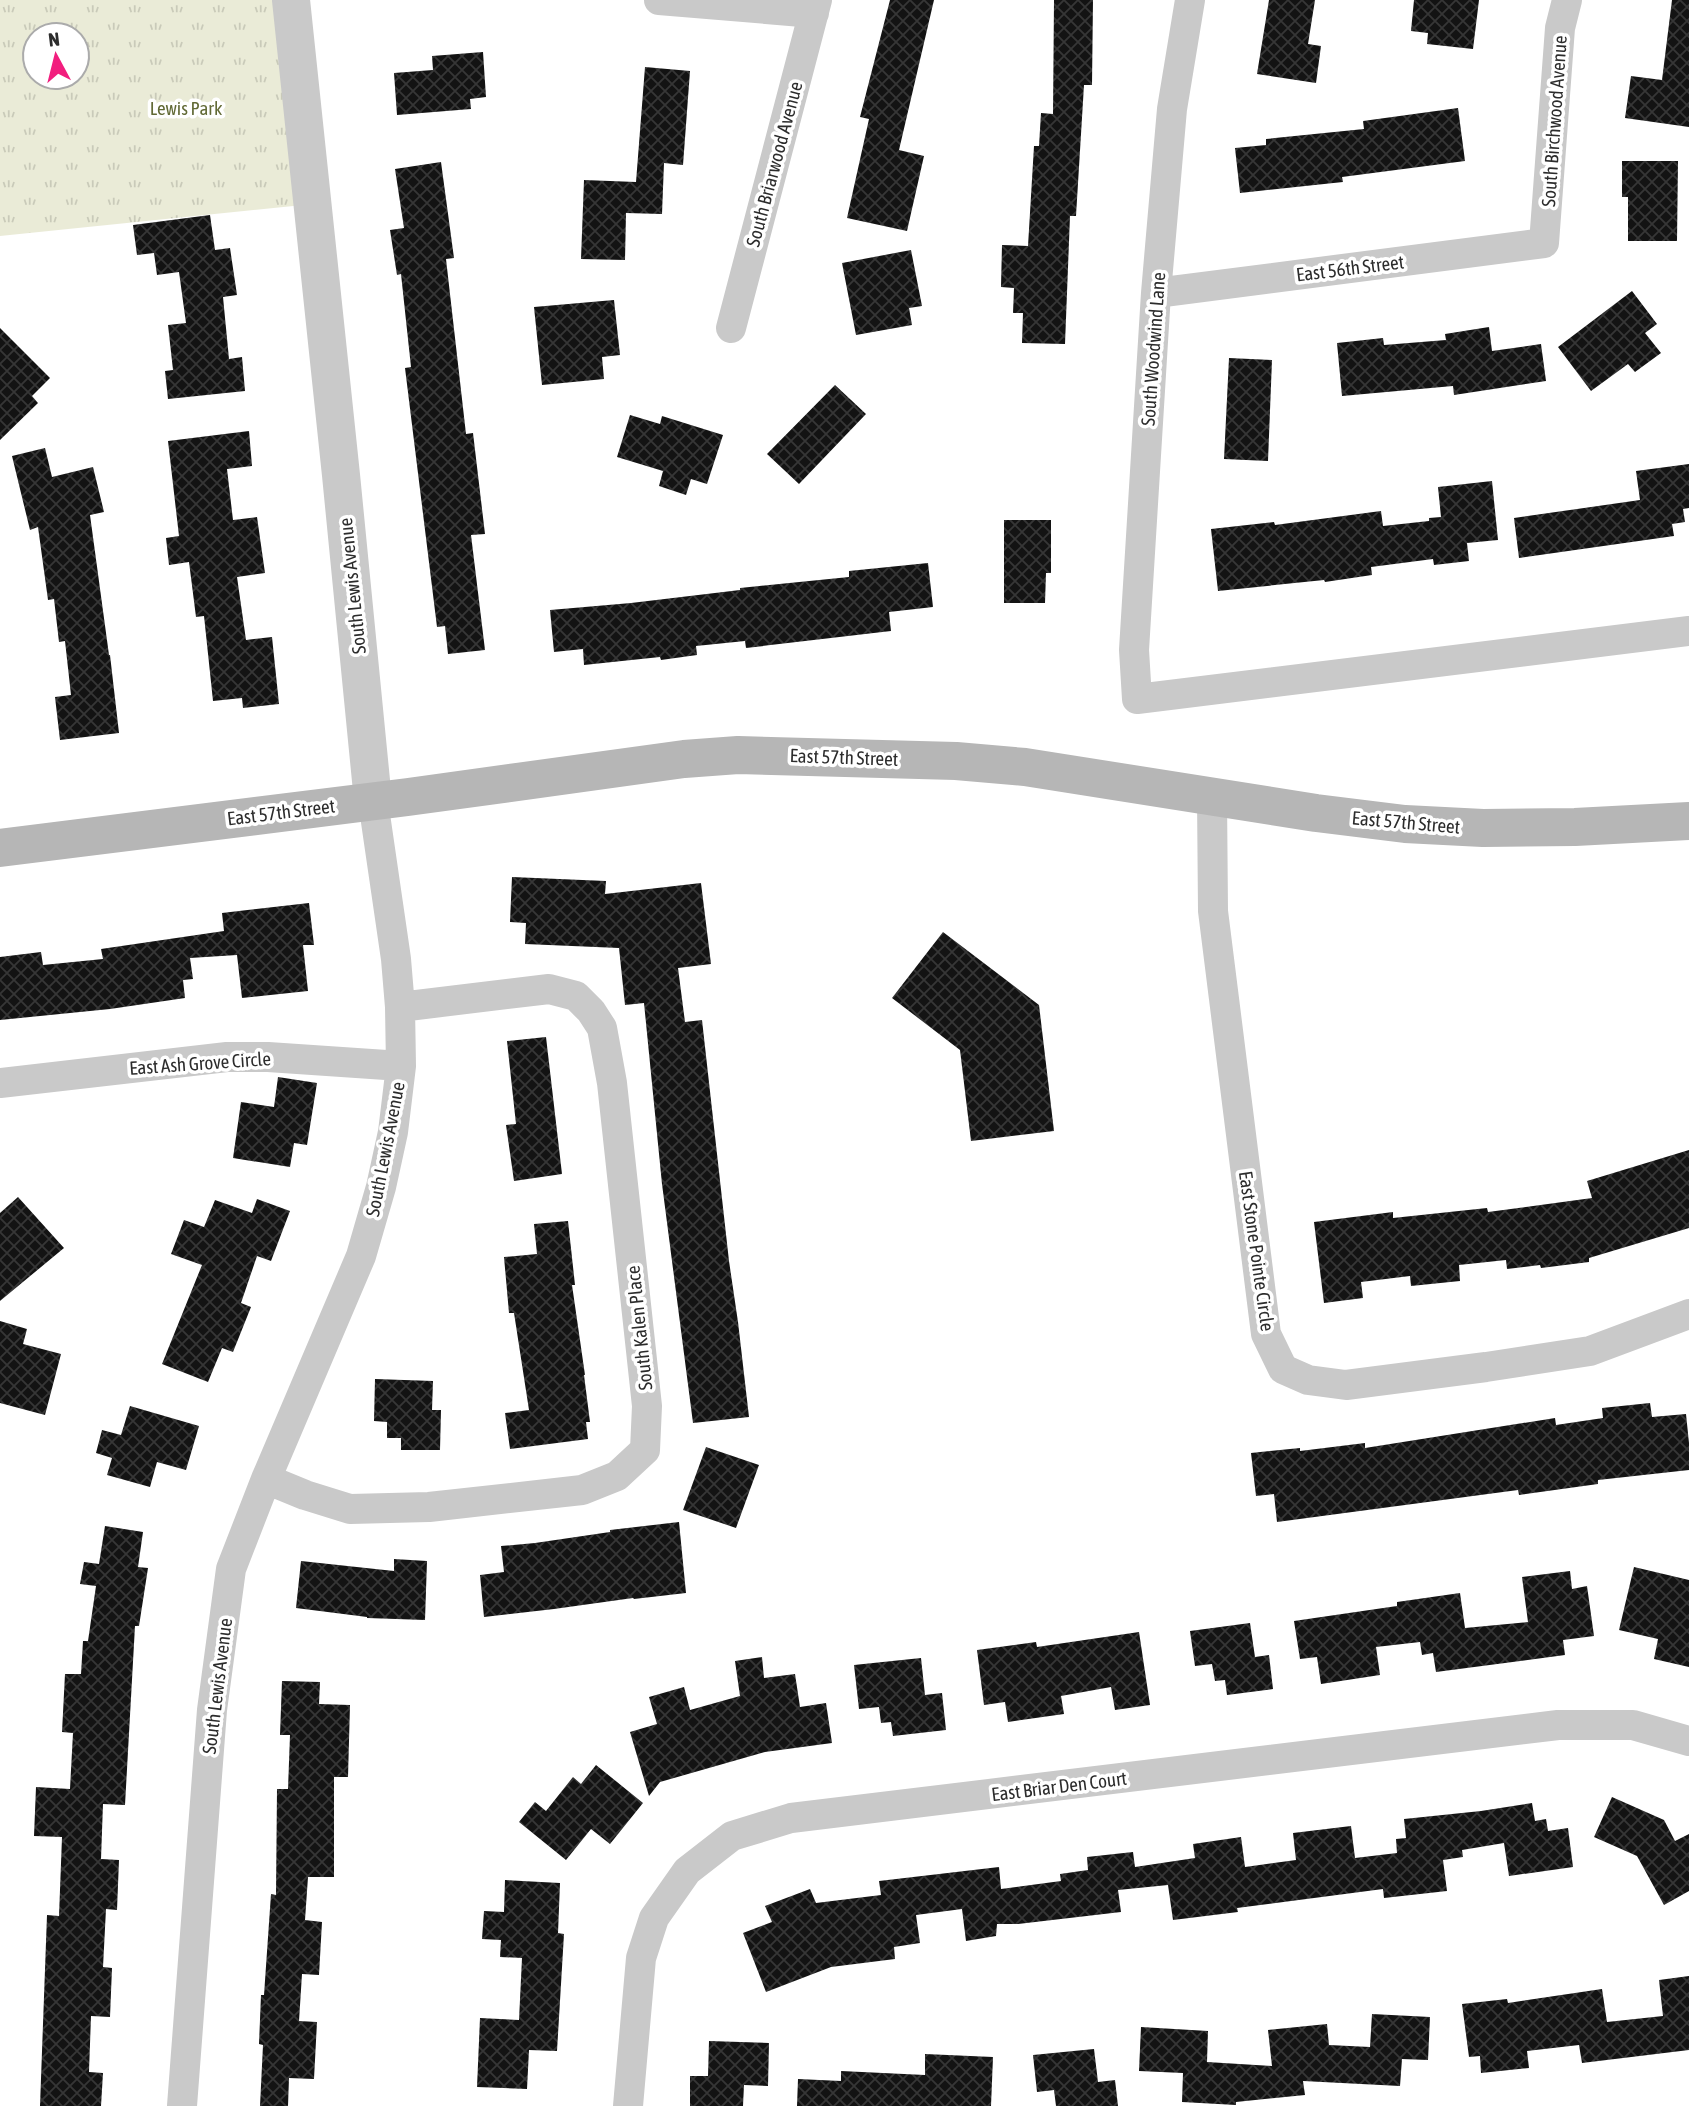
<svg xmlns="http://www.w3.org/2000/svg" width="1689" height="2106" viewBox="0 0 1689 2106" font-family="'Asap Condensed',sans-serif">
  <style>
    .grass { fill: url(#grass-tufts); fill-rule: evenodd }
    .building { fill: url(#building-cross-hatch) }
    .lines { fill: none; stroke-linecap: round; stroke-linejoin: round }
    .minor { stroke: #c9c9c9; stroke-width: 30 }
    .tertiary { stroke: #c9c9c9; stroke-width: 38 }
    .secondary { stroke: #b6b6b6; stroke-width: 38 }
    .labels { text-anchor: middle; stroke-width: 7; stroke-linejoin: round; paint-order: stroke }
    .park-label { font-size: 19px; fill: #626a36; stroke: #fff }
    .street-label { font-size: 19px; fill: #2c2c2c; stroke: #fff }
  </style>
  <defs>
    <pattern id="grass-tufts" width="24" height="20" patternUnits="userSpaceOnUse" patternTransform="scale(1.75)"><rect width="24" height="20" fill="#eaebd7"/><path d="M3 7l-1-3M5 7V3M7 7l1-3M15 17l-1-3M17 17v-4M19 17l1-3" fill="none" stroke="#c9cab9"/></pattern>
    <pattern id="building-cross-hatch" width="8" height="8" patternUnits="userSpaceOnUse" patternTransform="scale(1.75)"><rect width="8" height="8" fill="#131313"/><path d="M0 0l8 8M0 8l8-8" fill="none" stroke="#363636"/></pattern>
  </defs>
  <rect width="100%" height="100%" fill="#fff"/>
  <path class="grass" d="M0,0H291L313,204L0,236ZM35,35H77V77H35Z"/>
  <path class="building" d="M890,0H934L899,150L924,156L907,231L847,218L869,119L860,117Z
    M1054,0H1093L1092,85H1084L1076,216H1070L1065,344L1022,343L1023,313H1013L1014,288L1001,287L1002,245L1028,246L1034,146H1039L1041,113L1053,114Z
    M1269,0H1315L1308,44L1321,46L1316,83L1257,74Z
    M1414,0H1479L1473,49L1427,44L1428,33L1411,31Z
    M1672,0H1689V127L1625,118L1631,76L1662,80Z
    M483,52L486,97L470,99L471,109L397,115L394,73L433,70L432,56Z
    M645,67L690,71L683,165L664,163L662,214L626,213L625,260L581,259L584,180L636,182Z
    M1458,108L1465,161L1342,177L1343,182L1240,193L1235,148L1266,145V139L1364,129L1363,121Z
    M1622,161H1678L1677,241H1628V197H1622Z
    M441,162L454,258L446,259L466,434L473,433L485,534L471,535L485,650L448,654L445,626L437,627L405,368L411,367L401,274L397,275L390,230L404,228L395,169Z
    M210,215L215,250L230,248L237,295L223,297L229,359L242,357L245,391L168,399L165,371L173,370L168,325L186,323L179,272L157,275L154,253L137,255L133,225Z
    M911,250L922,306L909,308L912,325L856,335L842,263Z
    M1632,291L1657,324L1645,333L1661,353L1635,372L1628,364L1591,391L1558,347Z
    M614,300L620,355L602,357L604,379L542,385L534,307Z
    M1489,327L1492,351L1541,344L1546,381L1454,395L1453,386L1342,396L1337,343L1383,338L1384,345L1446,340L1445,334Z
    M0,328L50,378L32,396L38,403L0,440Z
    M1229,358L1272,360L1268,461L1224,459Z
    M835,385L866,414L799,484L767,454Z
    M630,415L660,424L662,416L723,435L707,484L691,479L686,495L659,486L663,471L617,457Z
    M249,431L252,466L227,469L233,520L257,517L265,573L237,577L246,640L272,637L279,704L243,708L242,698L213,701L204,616L196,617L189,562L169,565L166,538L179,536L168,441Z
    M45,448L52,477L93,467L104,512L90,515L109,655H110L119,733L60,740L55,697L71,695L65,641L59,642L54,599L48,600L38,527L30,530L12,456Z
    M1689,464V508L1683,509L1685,522L1672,524L1674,536L1519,558L1514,518L1640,500L1636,471Z
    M1492,481L1498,540L1467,543L1469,561L1434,565L1433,559L1371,567L1372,575L1325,582L1324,580L1218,591L1211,529L1274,522L1275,525L1381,511L1383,526L1429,521V518L1441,517L1438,487Z
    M1004,520H1051V573H1046L1045,603H1004Z
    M928,563L933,607L889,612L891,631L746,648L745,641L696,646L697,655L661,660L660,657L584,665L583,649L554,652L550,610L631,603L740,590V588L849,577V571Z
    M512,877L606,881L605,894L701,883L711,964L678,968L685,1022L702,1020L729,1261L738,1322L749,1417L693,1423L662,1184L644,1003L625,1005L619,948L525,944L526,923L510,922Z
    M309,903L314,945H303L308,991L242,998L237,955L190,958L193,979L183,980L185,998L110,1009L0,1020V957L41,952L43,965L103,959L101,949L224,931L222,913Z
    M943,932L1039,1005L1054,1131L971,1141L960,1050L892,998Z
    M546,1037L562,1174L514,1181L506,1125L516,1124L507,1041Z
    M278,1077L317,1083L307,1145L294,1143L290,1167L233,1158L241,1102L274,1107Z
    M1689,1150V1228L1589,1258V1262L1541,1268L1540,1265L1507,1269L1506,1260L1459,1265L1460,1281L1411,1286L1410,1276L1361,1282L1363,1298L1324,1303L1314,1222L1393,1212V1218L1487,1208L1488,1212L1592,1198L1587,1181Z
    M18,1197L64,1248L0,1301V1213Z
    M257,1199L290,1211L271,1261L257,1256L241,1303L251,1307L233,1352L222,1348L208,1382L162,1364L202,1265L171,1254L184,1220L204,1227L215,1200L252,1213Z
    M568,1221L575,1285H572L585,1375H584L590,1422H586L588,1439L510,1449L505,1413L529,1410L514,1313H509L504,1257L537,1254L534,1224Z
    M0,1321L27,1329L23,1344L61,1354L45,1415L0,1403Z
    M375,1379L433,1381L432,1410H441L440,1450H401V1438H387V1422L374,1421Z
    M1650,1403L1652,1417L1686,1414L1689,1443V1470L1598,1480V1484L1519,1495L1518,1490L1277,1522L1274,1494L1256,1496L1251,1453L1300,1448V1451L1365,1443V1448L1555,1418L1556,1425L1603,1418L1602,1408Z
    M130,1406L199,1426L186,1470L157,1462L150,1487L107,1475L112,1458L96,1453L102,1430L121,1435Z
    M706,1447L759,1465L736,1528L683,1510Z
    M679,1522L686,1593L634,1599L633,1598L554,1609L484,1617L480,1575L504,1572L501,1546L535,1543L610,1532V1530Z
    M105,1526L143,1532L138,1567L148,1568L139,1626H135L125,1805L103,1804L101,1859L119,1860L117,1910L106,1909L103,1967L112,1968L110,2017L91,2016L89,2072L103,2073L101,2106H40L47,1915L59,1916L62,1837L34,1836L36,1787L70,1789L73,1733L62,1732L65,1674H81L83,1641H88L96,1586L80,1584L84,1562L99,1564Z
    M394,1559L427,1561L425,1620L367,1618V1617L296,1608L301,1561L394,1571Z
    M1634,1567L1689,1580V1667L1654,1659L1658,1639L1619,1630Z
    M1570,1571L1572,1589L1587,1586L1594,1636L1563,1640L1565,1655L1436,1672L1433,1653L1422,1655L1420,1642L1376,1647L1380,1675L1321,1684L1317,1657L1300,1659L1294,1621L1397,1606V1602L1460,1593L1465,1628L1528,1622L1522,1577Z
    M1250,1623L1255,1657L1269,1655L1273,1689L1227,1695L1225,1680L1215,1681L1212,1664L1195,1666L1190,1631Z
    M1139,1632L1150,1705L1115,1710L1111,1687L1061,1696L1064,1714L1008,1722L1005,1702L984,1705L977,1650L1036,1642L1037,1647Z
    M762,1657L764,1678L795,1674L800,1707L826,1703L832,1743L765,1752L660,1782L649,1796L630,1732L657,1724L649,1697L684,1687L690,1710L740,1696L735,1661Z
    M921,1658L925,1695L942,1693L946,1730L893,1736L891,1722L881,1723L879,1707L859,1709L854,1665Z
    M282,1681L320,1682L319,1704L350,1705L348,1777H334V1877H308L305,1920L322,1922L319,1975L302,1974L299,2021L317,2022L314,2079L289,2078L288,2106H260L263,2045L259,2044L261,1995H264L271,1894L276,1895L277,1789H288L290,1735H280Z
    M596,1765L643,1803L610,1844L591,1829L566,1860L519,1822L535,1802L546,1811L573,1777L581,1784Z
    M1612,1797L1664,1820L1675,1841L1689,1834V1891L1664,1905L1637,1856L1594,1837Z
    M1532,1803L1535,1821L1546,1819L1548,1831L1568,1828L1573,1867L1509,1876L1504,1843L1462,1850L1463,1857L1443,1860L1447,1891L1384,1898L1383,1889L1237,1908L1238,1912L1173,1920L1168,1885L1118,1890L1121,1912L1018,1924H997L996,1936L966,1941L962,1909L916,1915L920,1943L894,1947L895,1959L831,1967L766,1992L743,1933L772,1922L765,1906L810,1889L816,1903L881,1895L879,1881L999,1867L1001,1889L1061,1881L1060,1874L1088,1870L1087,1857L1133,1852L1135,1867L1195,1858L1193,1844L1241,1837L1245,1867L1296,1860L1293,1833L1351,1826L1355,1858L1397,1853L1396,1839L1406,1838L1404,1819L1481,1811Z
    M505,1880L560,1883L558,1933L564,1934L557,2051L529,2050L527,2089L477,2087L480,2018L519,2020L522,1958L500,1957L501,1940L482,1939L484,1911L504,1912Z
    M1689,1976V2050L1582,2063L1579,2045L1527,2051L1529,2068L1481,2073L1480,2056L1469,2057L1462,2004L1507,1999L1508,2003L1602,1989L1607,2022L1663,2016L1659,1980Z
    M1372,2014L1430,2017L1428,2060L1402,2059L1400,2086L1303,2081L1305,2095L1236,2102V2105L1182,2102L1183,2073L1139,2071L1141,2027L1208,2031L1207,2062L1272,2066L1268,2030L1327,2024L1329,2045L1370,2047Z
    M709,2041L769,2043L768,2086L744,2085L743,2106H690V2076H708Z
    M1094,2049L1098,2082L1115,2080L1118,2106H1056L1054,2090L1037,2092L1033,2055Z
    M925,2054L993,2057L991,2106H797L798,2079L841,2081V2071L925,2075Z"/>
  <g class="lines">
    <path class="minor" d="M659,0L814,13
      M1190,0L1172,109L1156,293L1134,650L1137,699L1689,631
      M1156,293L1544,243L1560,28L1567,0
      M731,328L817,0
      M1212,797L1213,911L1266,1334L1283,1369L1308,1380L1346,1385L1486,1367L1590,1351L1689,1314
      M0,1083L227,1057H268L401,1066
      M266,1479L305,1495L350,1509L429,1507L582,1490L617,1476L645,1450L647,1406L612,1083L602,1028L591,1011L576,996L549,989L400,1007
      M182,2106L212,1710L231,1569L266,1479L361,1256L381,1187L393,1132L401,1066L400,1007L396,959L373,801
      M628,2106L641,1958L654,1918L687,1871L732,1836L791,1818L1558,1725H1633L1689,1741"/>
    <path class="tertiary" d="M291,0L341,475L373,801"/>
    <path class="secondary" d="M0,848L408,797L684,759L738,755L956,761L1025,767L1316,813L1405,824L1483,828L1575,827L1689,821"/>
  </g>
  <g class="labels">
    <g class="park-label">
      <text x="186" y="115">Lewis Park</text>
    </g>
    <g class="street-label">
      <text transform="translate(1554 121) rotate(-86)" y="7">South Birchwood Avenue</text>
      <text transform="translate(774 164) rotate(-75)" y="7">South Briarwood Avenue</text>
      <text transform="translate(1350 268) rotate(-7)" y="7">East 56th Street</text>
      <text transform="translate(1153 349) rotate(-86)" y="7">South Woodwind Lane</text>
      <text transform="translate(352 586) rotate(-96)" y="7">South Lewis Avenue</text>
      <text transform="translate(844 757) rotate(2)" y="7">East 57th Street</text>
      <text transform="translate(281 812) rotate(-7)" y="7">East 57th Street</text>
      <text transform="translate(1406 822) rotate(5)" y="7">East 57th Street</text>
      <text transform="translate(200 1063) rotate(-4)" y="7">East Ash Grove Circle</text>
      <text transform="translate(385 1149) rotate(-79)" y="7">South Lewis Avenue</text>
      <text transform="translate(1257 1251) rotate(82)" y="7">East Stone Pointe Circle</text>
      <text transform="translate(639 1328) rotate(-96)" y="7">South Kalen Place</text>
      <text transform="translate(217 1686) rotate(-83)" y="7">South Lewis Avenue</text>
      <text transform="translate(1059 1786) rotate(-7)" y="7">East Briar Den Court</text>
    </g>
  </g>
  <g transform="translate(56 56) rotate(353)"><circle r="33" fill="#ffffff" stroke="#ababab" stroke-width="2"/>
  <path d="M0-5L12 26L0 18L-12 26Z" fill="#f21e7e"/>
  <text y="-10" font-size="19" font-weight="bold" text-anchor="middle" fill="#2c2c2c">N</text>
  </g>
</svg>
